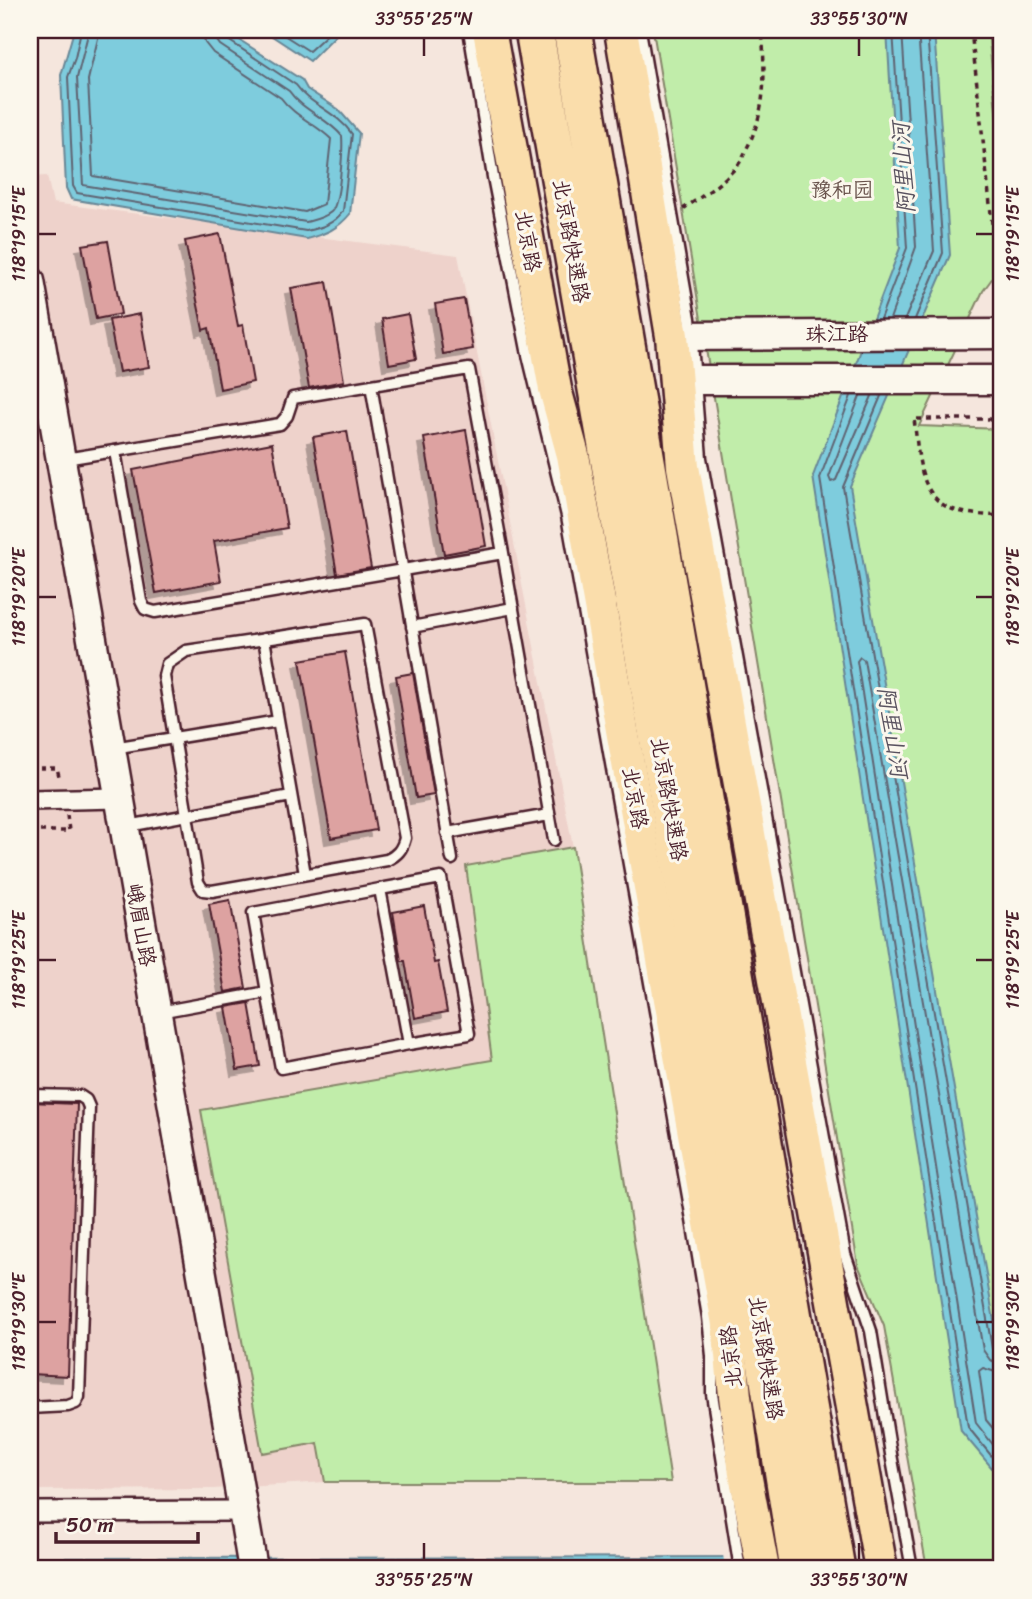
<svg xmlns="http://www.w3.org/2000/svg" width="1032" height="1599" viewBox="0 0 1032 1599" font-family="Sriracha,'LXGW WenKai TC',sans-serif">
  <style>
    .built { fill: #eed2cb }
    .green { fill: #c1edaa; stroke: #86866a; stroke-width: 2 }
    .water { fill: #7eccdd; stroke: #698796; stroke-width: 2 }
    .pier { fill: #f5e6dd }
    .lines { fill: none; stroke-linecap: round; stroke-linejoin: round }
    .shore { stroke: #5f6472; stroke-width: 2 }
    .building { fill: #dda2a1; stroke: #4a1f2b; stroke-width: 2; filter: url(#shadow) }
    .lane-casing { stroke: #4a1f2b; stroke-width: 15 }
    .street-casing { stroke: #4a1f2b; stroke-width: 24 }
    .secondary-casing { stroke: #4a1f2b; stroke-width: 33 }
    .primary-casing { stroke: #4a1f2b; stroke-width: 37 }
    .highway-casing { stroke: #4a1f2b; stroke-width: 42 }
    .path { stroke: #4a1f2b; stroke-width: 3.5; stroke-dasharray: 5 5; stroke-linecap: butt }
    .lane { stroke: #fbf7ec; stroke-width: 10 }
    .street { stroke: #fbf7ec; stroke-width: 19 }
    .secondary { stroke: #fbf7ec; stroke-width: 28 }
    .primary { stroke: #faddab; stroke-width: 32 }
    .highway { stroke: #faddab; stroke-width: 37 }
    .ticks { fill: none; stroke: #4a1f2b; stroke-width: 2.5 }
    .labels { text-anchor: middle; stroke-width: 6; stroke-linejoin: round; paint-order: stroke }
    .park-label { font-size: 21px; fill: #68524b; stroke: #fbf7ec }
    .street-label { font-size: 21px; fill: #4a1f2b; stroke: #fbf7ec }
    .water-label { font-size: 23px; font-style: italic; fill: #5a5360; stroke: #fbf7ec }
    .neatline { fill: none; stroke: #4a1f2b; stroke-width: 2.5 }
    .ticks-label { font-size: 18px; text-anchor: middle; fill: #4a1f2b }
  </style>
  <defs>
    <filter id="shadow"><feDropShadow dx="-6" dy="6" stdDeviation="0" flood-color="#0004"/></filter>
  </defs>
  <rect width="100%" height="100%" fill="#f5e6dd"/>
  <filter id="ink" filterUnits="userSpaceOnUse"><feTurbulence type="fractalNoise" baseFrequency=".0143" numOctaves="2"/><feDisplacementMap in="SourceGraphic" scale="14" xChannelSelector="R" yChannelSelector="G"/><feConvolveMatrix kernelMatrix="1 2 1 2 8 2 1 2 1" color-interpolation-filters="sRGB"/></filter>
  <g filter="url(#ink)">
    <path class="built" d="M47,176L53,203L458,255L573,847L671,1482H325L213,1489L30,1490V177Z"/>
    <path class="green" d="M653,30H988L1002,172V265L983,291L919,426L1002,429V1569H927L884,1326L858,1265Z
      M573,847L671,1482H325L318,1443L262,1453L201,1110L492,1060L466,866Z"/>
    <path class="water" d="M74,30H224L302,80L307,89L338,109L359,133L350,214C338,229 325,234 307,239L71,199L66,188L61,75Z
      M263,30H341L310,61Z
      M887,30H934L950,255L850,486L1002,1367V1480L961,1431L813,476L900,248Z
      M818,1557L993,1566L1002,1567V1569H30V1558Z"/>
    <path class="pier" d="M723,1554H818L926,1559L928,1569H725Z"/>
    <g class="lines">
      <path class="shore" d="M81,30L75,58L68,77L73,186L77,193L306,231C321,228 334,224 343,211L352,134C337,112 310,105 296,85L225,38L222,30
        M89,30L77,78L83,185L306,222C314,220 324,218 331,212C340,205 343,149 342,136C327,118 302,110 289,91L220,45L215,38L213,30
        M100,30L88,80L93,176L305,212L324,204L331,139C316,124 294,116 281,98L213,53L205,43L203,30
        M276,30L309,51L332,30
        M880,319L907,248L893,30
        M890,319L916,247L902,30
        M905,319L934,251L918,30
        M915,319L943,253L927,30
        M851,396L820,478L968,1427L1002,1469
        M860,396L829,477L831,482L836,480L872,396
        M881,396L843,487L992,1348L996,1354L1002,1355
        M1002,1364L990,1360L983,1350L864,660L860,657L857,661L976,1423L1002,1456
        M1002,1374L983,1368L979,1371L986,1420L1002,1439
        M268,1564H733
        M30,1565L236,1564"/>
    </g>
    <path class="building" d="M220,234L238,326L243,325L253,382L220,389L209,328L203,330L185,241Z
      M108,241L121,314L96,319L82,245Z
      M327,282L344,381L309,388L291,288Z
      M464,299L473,349L443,354L435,304Z
      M140,314L149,367L119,372L109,320Z
      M408,314L416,359L389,364L382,319Z
      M466,430L486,546L444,554L424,438Z
      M347,431L371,568L337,574L313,437Z
      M272,443L287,528L214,541L221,581L156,593L133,470Z
      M345,652L376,830L331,838L300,660Z
      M413,673L434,795L416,798L396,676Z
      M230,900L246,988L225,992L209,904Z
      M424,906L434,963L438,962L447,1012L415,1018L405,961H401L393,912Z
      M249,1003L260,1066L237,1070L226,1007Z
      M30,1102L77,1104L68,1376L30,1374Z"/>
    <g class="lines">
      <defs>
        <path id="lane" d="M469,30L493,177L528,355L567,516L689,1202L708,1317L712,1356V1394L740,1569
          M640,30L690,318L701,458L845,1254L871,1331L891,1454L912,1569
          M371,385L452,859
          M65,459L280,424L287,416L293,398L469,369L503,553L155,612L145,609L141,601L115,451
          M503,553L554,840
          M365,624L405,838C402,850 397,855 387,860L212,891L203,890L198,882L164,676L167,664L186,651Z
          M412,627L513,608
          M264,639L305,874
          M113,748L278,721
          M128,826L291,796
          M447,833L549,815
          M380,889L441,878L469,1034L409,1044
          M159,1012L267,992L253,913L380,889L409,1044L281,1068L267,992
          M30,1095L80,1096L86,1100L89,1107L79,1397L76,1403L68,1406L30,1408"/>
        <path id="street" d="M30,800L119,798
          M30,1512L242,1511"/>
        <path id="secondary" d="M30,281L253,1569
          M672,336L1002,334
          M677,380H1002"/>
        <path id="primary" d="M489,30L555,389L573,455L728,1324L735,1396L745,1473L763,1569
          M621,30L672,336L683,467L881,1569"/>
        <path id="highway" d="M534,30L750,1261L799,1569
          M572,30C659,543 750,1056 836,1569"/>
      </defs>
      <use href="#lane" class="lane-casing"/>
      <use href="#street" class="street-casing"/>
      <use href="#secondary" class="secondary-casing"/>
      <use href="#primary" class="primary-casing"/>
      <use href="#highway" class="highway-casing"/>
      <path class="path" d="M971,30L994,241L999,313
        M683,209C702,196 723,183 738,165C742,160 745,152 748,146C767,108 765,71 762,30
        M1002,419H914C919,453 917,501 958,511C972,515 988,515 1002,516
        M30,768H57L60,780
        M30,831H69L67,815"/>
      <use href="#lane" class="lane"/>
      <use href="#street" class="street"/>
      <use href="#secondary" class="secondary"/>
      <use href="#primary" class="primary"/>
      <use href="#highway" class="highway"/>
    </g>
  </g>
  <path class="ticks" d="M424,38V56M859,38V56M38,234H56M976,234H993M38,597H56M976,597H993M38,960H56M976,960H993M38,1322H56M976,1322H993M424,1543V1560M859,1543V1560"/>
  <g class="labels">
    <g class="park-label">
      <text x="842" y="197">豫和园</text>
    </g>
    <g class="street-label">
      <text transform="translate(528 241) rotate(80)" y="7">北京路</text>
      <text transform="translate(571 241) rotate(80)" y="7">北京路快速路</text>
      <text x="837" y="341">珠江路</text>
      <text transform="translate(635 798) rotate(80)" y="7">北京路</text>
      <text transform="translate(669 799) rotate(80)" y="7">北京路快速路</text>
      <text transform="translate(141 925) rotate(80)" y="7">峨眉山路</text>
      <text transform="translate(731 1357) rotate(-96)" y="7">北京路</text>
      <text transform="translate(766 1358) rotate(81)" y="7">北京路快速路</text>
    </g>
    <g class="water-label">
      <text transform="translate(903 168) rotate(-94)" y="8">阿里山河</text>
      <text transform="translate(893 732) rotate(81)" y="8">阿里山河</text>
    </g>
  </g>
  <rect width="1032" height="1599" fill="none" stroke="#fbf7ec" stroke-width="77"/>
  <path d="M56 1532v10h142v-10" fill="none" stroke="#4a1f2b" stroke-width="3.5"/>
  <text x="66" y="1532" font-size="21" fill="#4a1f2b" stroke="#fbf7ec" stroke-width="5" paint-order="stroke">50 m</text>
  <rect x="38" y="38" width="955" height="1522" class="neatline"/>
  <g class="ticks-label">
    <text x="424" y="25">33°55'25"N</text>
    <text x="859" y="25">33°55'30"N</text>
    <text transform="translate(1013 234) rotate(-90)" y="6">118°19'15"E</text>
    <text transform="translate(19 234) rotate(-90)" y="6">118°19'15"E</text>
    <text transform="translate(1013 597) rotate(-90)" y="6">118°19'20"E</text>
    <text transform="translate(19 597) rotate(-90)" y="6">118°19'20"E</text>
    <text transform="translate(1013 960) rotate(-90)" y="6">118°19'25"E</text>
    <text transform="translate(19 960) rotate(-90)" y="6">118°19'25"E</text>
    <text transform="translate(1013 1322) rotate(-90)" y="6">118°19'30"E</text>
    <text transform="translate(19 1322) rotate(-90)" y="6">118°19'30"E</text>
    <text x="424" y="1586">33°55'25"N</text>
    <text x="859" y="1586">33°55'30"N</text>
  </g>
</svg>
